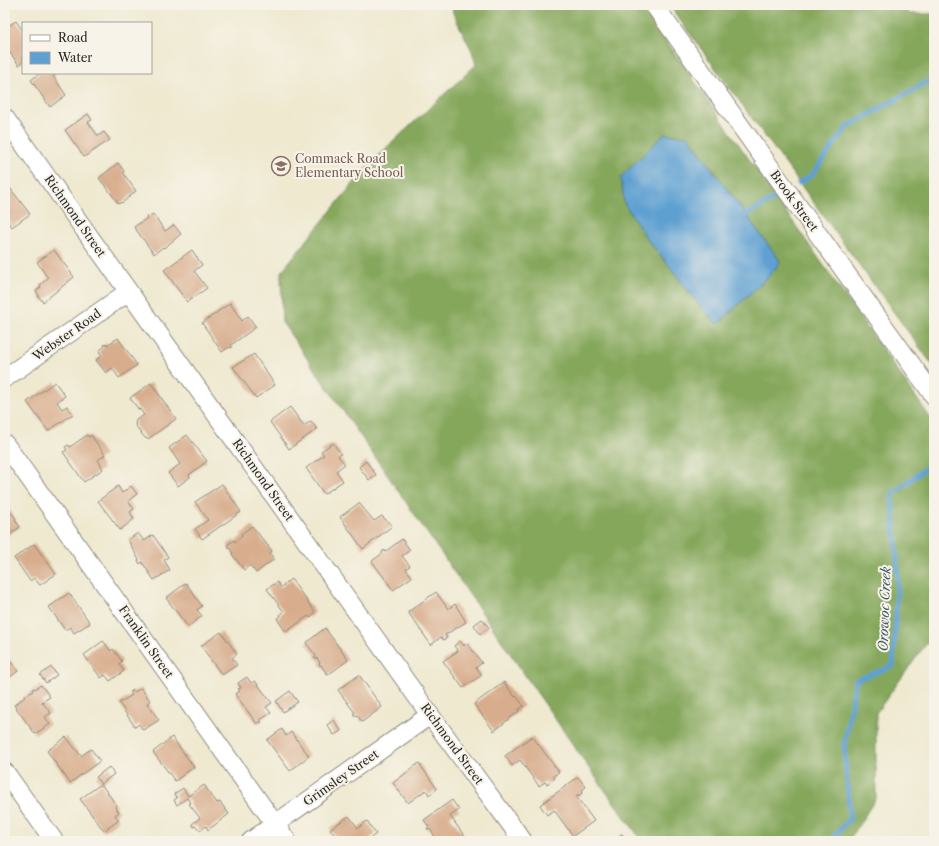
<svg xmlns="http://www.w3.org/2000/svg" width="939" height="846" viewBox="0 0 939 846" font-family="'Libre Caslon Text',serif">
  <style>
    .forest { fill: #85a75c; stroke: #586944; fill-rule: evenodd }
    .water { fill: #5fa0d2; stroke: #45667e }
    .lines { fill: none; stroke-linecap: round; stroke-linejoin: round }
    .stream { stroke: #5fa0d2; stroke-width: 5 }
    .building { fill: #d8ad8d }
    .street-casing { stroke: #8d8a7e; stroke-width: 20 }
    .street { stroke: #fff; stroke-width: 18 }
    .labels { text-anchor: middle; stroke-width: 4; stroke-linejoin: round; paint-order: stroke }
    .education-label { font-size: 12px; fill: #785e54; stroke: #f7f3e8; text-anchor: start }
    .street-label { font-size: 12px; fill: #2b2b2b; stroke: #f7f3e8 }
    .water-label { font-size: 13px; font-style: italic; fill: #405a6e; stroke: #f7f3e8 }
  </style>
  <rect width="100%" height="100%" fill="#f7f3e8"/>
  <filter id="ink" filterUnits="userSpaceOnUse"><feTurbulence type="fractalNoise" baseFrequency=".025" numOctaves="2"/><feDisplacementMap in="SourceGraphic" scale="8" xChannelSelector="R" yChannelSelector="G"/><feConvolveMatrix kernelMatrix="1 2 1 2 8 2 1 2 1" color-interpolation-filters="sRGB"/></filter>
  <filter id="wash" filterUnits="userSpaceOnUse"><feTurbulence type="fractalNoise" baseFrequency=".012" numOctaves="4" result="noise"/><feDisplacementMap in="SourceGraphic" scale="16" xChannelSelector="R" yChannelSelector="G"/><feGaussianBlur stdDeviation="0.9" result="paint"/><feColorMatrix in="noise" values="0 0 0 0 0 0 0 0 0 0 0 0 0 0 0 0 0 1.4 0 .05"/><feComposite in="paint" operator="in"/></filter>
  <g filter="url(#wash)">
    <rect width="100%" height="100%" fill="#efe9d0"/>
    <path class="forest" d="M452,5H641L934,423V633L876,713V798L849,841H642L591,771L282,322L281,272L370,163L476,65L472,51L453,13ZM688,136L780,261L773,272L718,324L703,310L671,268L647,239Z
      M669,5H903L909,14H934V367Z"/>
    <path class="water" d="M664,134L688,136L780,261L773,272L718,324L703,310L671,268L647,239L624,203L621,177Z"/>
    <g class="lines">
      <path class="stream" d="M799,183L811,176L847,127L934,78
        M746,215L775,198
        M830,841L850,818L844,745L856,680L893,666L898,574L892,494L934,462"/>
    </g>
    <g id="blocks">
      <path class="building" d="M16,21L23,31V61L19,65L5,46V28Z
        M40,73H57L53,76L66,95L50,107L31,80Z
        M88,114L92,120L88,122L98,136L104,132L110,140L84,157L65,130Z
        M118,163L124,171L123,173L136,191L122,203L121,202L119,204L99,178Z
        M10,188L30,214L12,227L5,218V191Z
        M153,214L165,231L174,225L181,234L164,248L163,247L154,254L134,227L147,218L146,217L148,216L149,217Z
        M54,250L74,277L43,302L38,296L39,295L36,291L41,287L40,285L48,278L37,262Z
        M192,250L202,265L194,271L207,288L187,302L164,270Z
        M230,303L242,321L248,316L256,327L231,345L232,347L230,348L229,347L222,352L202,323Z
        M118,338L137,365L119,378L112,368L106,373L96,360L102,356L99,351L105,346L104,345L106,343L107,345Z
        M254,354L275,385L256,398L233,367Z
        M55,382L65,396L57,402L62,409L67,406L73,414L48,431L27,402Z
        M151,383L176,419L148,439L145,438L135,425L136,420L144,415L140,409L139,410L130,398Z
        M290,407L304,426L311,421L317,429L289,449L270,422Z
        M87,435L89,437L91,435L105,455L98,460L103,469L84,482L63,452L67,450L65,447L68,445L70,447Z
        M187,435L207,461L189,475L190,477L178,486L168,473L180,464L169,448Z
        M333,443L341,454L338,456L345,464L336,471L343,481L324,494L306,468L324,455L321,451Z
        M366,461L376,475L369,480L359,467Z
        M222,484L241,512L202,539L195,529L208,520L195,502Z
        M118,486L122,493L131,486L137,494L128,501L134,509L130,512L134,519L120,530L98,501Z
        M359,503L374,521L382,516L392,526L363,549L340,517Z
        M5,504L16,519L15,520L20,527L6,537L5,535Z
        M252,526L272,551L270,553L274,559L256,573L250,565L244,570L232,554L233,553L227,545L234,540L235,542L242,536L241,534Z
        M138,533L144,541L153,535L168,557L164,560L170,570L154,580L142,562L140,564L138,560H139L128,540Z
        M402,539L410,550L402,556L410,566L406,569L412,577L393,590L372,561L383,553L382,552L384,550L385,552Z
        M34,544L56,574L40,585L34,578L30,581L14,558Z
        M291,579L315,612L310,618L308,616L286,632L277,619L281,616L280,614L284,612L267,589L277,582L281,587Z
        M186,583L202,606L197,610L202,616L188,627L166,598Z
        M436,592L448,609L455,604L466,622L445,635L447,638L443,640L441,637L431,645L408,612Z
        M69,593L90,623L74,633L70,627L65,630L49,607Z
        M482,619L489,628L480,634L474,625Z
        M325,628L348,660L328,675L321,665L320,666L319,664L320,663L317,658L315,659L314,658L316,656L306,643Z
        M221,632L237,654L232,658L237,665L222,675L201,646Z
        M103,641L111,651L113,649L122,661L119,664L124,671L110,681L105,675L101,678L84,655Z
        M460,641L464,646L467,643L482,663L476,667L482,675L463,688L443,661L458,651L454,646Z
        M5,654L18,671L5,681Z
        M51,667L57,675L46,683L40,675Z
        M359,675L382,707L362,722L357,715L355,716L353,714L355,713L338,690Z
        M247,677L251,683L255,681L272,703L266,707L271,713L260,720L262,722L259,723L258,722L257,724L235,694L240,691L238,689L241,688L238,683Z
        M504,682L515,697L516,696L524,706L518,710L519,711L494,731L474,704Z
        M41,685L50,697L42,702L51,713L45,717L50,724L35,734L14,705L25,697L24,695H27L33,691L32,689L34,688L35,689Z
        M141,688L150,701L147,703L159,720L143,730L139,724L135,727L119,703L132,695L130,692L133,690L134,692Z
        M290,691L298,702L283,712L276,701Z
        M334,720L341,731L334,735L327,725Z
        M282,729L286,736L291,732L309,756L290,771L267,740Z
        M532,736L559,772L553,776L555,778L547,784L545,782L539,786L520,760L512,766L505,756Z
        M66,737L81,756L91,749L100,761L70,783L47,751Z
        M172,737L194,767L175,781L153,752Z
        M419,763L437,789L429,795L426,790L408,803L393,783Z
        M109,767L114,774L101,784L96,777Z
        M578,777L586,787L582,790L583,792L579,796L578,794L576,796L594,821L573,836L554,810L547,815L540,805Z
        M101,784L117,806L115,807L119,812L115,815L119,820L104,831L80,799Z
        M204,785L217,803L220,802L229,814L208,830L206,826L200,831L196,826L194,827L192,824L200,818L189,804L191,803L187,798L177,805L174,800L177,798L174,794L183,788L188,796Z
        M452,800L459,810L450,816L468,841H438L430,829L428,830L427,828L429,827L424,820Z
        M349,816L358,828L367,821L376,834L367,841H339L330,829Z
        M622,834L627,841H612Z"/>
    </g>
  </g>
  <g filter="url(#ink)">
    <use href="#blocks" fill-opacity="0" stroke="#8d8a7e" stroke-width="1"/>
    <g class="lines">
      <defs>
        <path id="street" d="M654,5L934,396
          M5,118L430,715L523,841
          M5,378L128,292
          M5,444L287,841
          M5,772L54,841
          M251,841L430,715"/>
      </defs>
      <use href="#street" class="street-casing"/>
      <use href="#street" class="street"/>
    </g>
  </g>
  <defs>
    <symbol id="school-ring" viewBox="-11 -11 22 22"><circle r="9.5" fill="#f7f3e8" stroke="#8d6e63" stroke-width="1.5"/><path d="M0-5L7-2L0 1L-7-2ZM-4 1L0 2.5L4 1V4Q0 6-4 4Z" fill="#8d6e63"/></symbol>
  </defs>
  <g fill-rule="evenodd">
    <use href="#school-ring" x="270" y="155" width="22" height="22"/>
  </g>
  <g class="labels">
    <g class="education-label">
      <text x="295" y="163">Commack Road<tspan x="295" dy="14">Elementary School</tspan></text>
    </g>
    <g class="street-label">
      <text transform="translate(794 201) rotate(54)" y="4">Brook Street</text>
      <text transform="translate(75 216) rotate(55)" y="4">Richmond Street</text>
      <text transform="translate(67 335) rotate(-35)" y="4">Webster Road</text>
      <text transform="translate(263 480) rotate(55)" y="4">Richmond Street</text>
      <text transform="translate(146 642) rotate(55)" y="4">Franklin Street</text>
      <text transform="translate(452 744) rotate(54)" y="4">Richmond Street</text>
      <text transform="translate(341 778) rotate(-35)" y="4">Grimsley Street</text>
    </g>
    <g class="water-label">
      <text transform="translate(884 609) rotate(-88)" y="5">Orowoc Creek</text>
    </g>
  </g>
  <rect width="939" height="846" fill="none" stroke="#f7f3e8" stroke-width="20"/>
  <rect x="22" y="22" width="130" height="52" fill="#f7f3e8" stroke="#a5a39c"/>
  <rect x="30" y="35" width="20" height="6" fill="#ffffff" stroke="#a5a39c"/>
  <text x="58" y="42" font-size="12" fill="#2b2b2b">Road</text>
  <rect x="30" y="52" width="20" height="12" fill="#5fa0d2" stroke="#a5a39c"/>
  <text x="58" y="62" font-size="12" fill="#2b2b2b">Water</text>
</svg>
